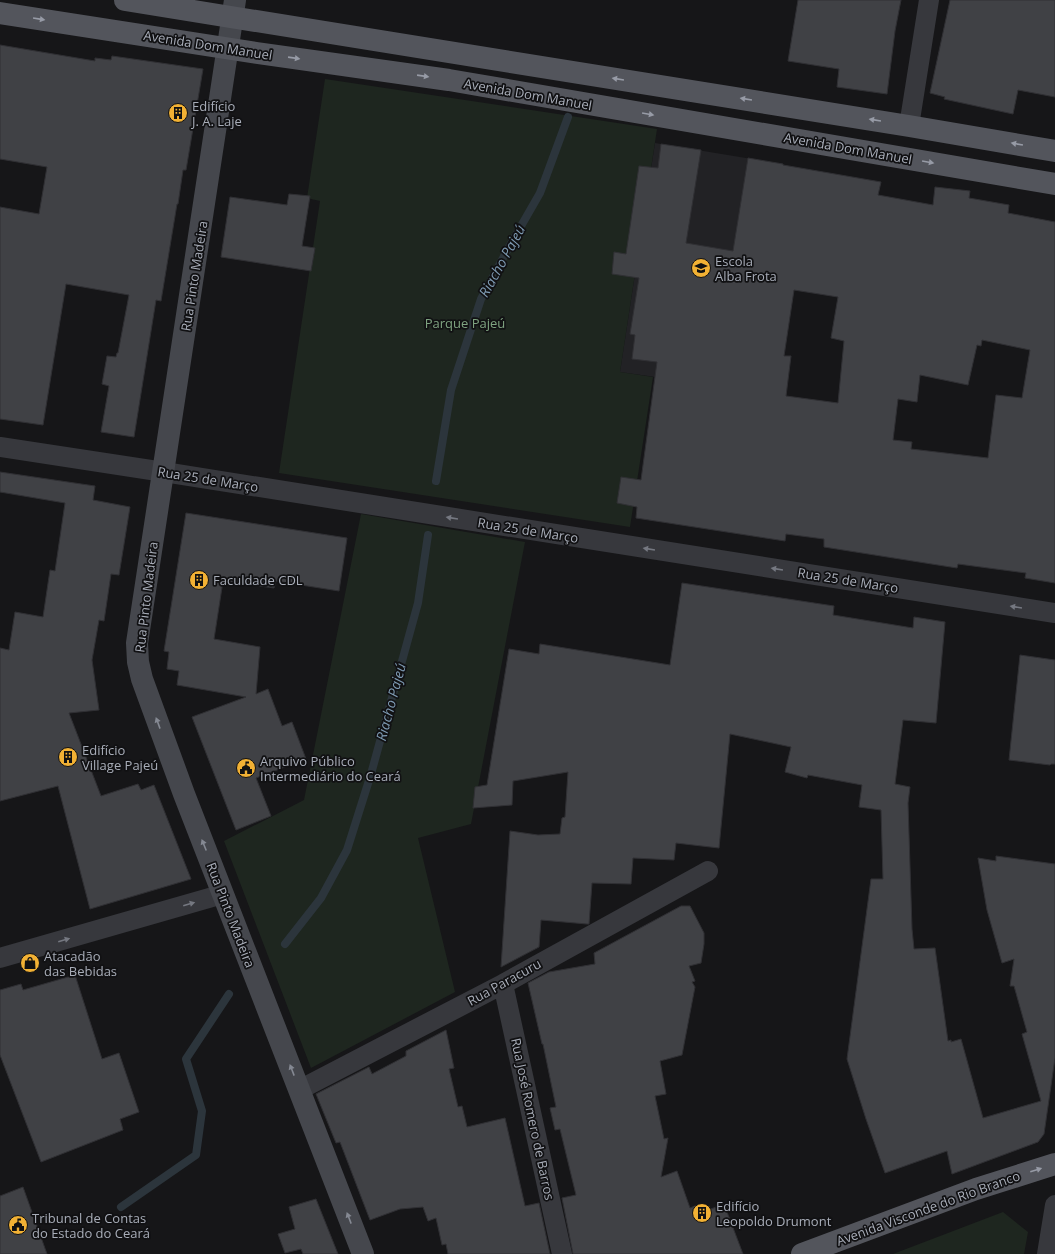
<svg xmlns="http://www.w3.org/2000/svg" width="1055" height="1254" viewBox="0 0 1055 1254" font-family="'Open Sans',sans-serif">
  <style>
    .built { fill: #222225 }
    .green { fill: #1e261f }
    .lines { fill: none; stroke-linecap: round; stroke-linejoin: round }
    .stream { stroke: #2c353c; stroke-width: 8 }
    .building { fill: #404145; stroke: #303034; fill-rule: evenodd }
    .street { stroke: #37383d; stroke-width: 20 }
    .secondary { stroke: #45474d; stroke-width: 22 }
    .primary { stroke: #53555c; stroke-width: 22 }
    .oneway { fill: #979ba6 }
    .oneway2 { fill: #757881 }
    .oneway3 { fill: #858993 }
    .labels { text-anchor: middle; stroke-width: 3.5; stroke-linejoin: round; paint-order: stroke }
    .street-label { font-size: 13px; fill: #a8adb8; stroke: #111113 }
    .poi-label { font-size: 13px; fill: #a8adb8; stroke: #111113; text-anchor: start }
    .park-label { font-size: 13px; fill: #7fa381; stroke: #111113 }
    .water-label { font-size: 14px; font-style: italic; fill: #7f9bb3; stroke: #111113 }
  </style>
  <rect width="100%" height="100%" fill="#161618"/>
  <path class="built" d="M655,143L783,164L747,390L620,372Z"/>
  <path class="green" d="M325,79L657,129L620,372L653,377L630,527L279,473L320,201L307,198Z
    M361,514L525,542L471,824L418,838L455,992L311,1068L224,841L304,800Z
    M1003,1212L1028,1232L1024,1254H893Z"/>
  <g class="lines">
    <path class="stream" d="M436,481L451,390L481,299L509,247L540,193L568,117
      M285,944L321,898L347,850L371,774L418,603L428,535
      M121,1207L196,1155L202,1111L186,1059L229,994"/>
  </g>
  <path class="building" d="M798,0H901L895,31L887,94L837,87L839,69L788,61Z
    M950,0H1055V97L1018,90L1013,114L944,99L945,97L930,93Z
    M0,45L95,61V58L111,60L112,56L203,69L186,170H183L178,204H177L161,301L156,300L134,437L101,432L109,386L102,384L107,356L116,357L117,353H118L129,295L66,284L43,425L0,419V207L39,214L47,167L0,159Z
    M661,144L701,150L686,243L733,251L748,158L783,164V165L881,182L878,195L933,205L935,187L970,191L969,198L1009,205L1008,213L1055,222V583L1025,578L1026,573L958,564L957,568L824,547V539L786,534L785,541L636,518L637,507L617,503L621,477L641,480L657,362L632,359L635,335L630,334L639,278L612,274L614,252L626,254L639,166L658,168ZM794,290L838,297L831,338L844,341L838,403L786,396L791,356H784ZM982,340L1030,350L1022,398L996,395L988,458L911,449L912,442L893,440L898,399L917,402L920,375L968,385L977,345L981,346Z
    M289,194L310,196L302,246L315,248L311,271L221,257L230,197L287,205Z
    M0,472L95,486L93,500L130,507L119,575L111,574L104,621L99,620L92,660L99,710L69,713L101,796L138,784L141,790L154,785L191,879L90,909L58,786L0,801V648L9,650L15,612L43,617L50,570L55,571L65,503L0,492Z
    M186,513L347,538L339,591L276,581L274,588L223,581L214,639L260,647L256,694L268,689L282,726L292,722L306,759L256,778L271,816L236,830L192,717L246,697L177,685L179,671L167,669L169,652L164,651Z
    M682,583L834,606L833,615L913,628L914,617L945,622L936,723L903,720L895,784L910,787L908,803L912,929L914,949L935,948L948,1041L951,1040V1042L961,1039L983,1118L1041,1101L1022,1034L1027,1032L1014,986H1010L1014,959L1002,963L987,910L978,858L996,861V856L1055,864V1058L1044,1134L1038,1142L952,1174L947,1151L885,1173L866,1119L847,1059L871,879H883L881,810L859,807L862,785L808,775L807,778L785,772L791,747L730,734L719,848L676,843L674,860L633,858L631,884L592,883L589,924H587L541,920L539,947L501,967L510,831L538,835L560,834L562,818L565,817L568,772L513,781L512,805L473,808L475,787L487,785L509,649L539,654L540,644L670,665Z
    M1020,655L1055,660V764H1051L1050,765L1009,760Z
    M681,906H690L704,933V944L701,963L689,966L695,981L692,982L695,987L682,1055L660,1061L666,1094L655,1096L664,1139L668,1138L661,1177L677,1171L690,1208L700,1204L703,1212L724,1204L743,1254H573L562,1198L576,1195L560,1129L555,1130L550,1108L556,1107L543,1044H542L528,983L549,972L595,964L594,953Z
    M75,975L102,1059L119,1053L139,1112L120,1119L123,1130L41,1162L0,1055V990L21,984L23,990Z
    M446,1030L454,1068L449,1069L458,1107L462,1106L467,1127L505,1118L525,1206L539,1203L550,1254H448L446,1244L442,1245L436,1218L428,1221L423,1207L400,1209L370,1220L340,1142L336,1143L316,1094L369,1067L372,1074L406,1056V1051Z
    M23,1187L47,1254H0V1196Z
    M316,1199L338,1254H303L301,1249L285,1253L278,1234L295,1229L289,1207Z"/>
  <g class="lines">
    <path class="street" d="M909,126L929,0
      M0,447L164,472L1055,613
      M0,958L223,894
      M503,984L562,1254
      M299,1090L503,984L708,871
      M1047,1254L1055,1205"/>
    <path class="secondary" d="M235,0L137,643L138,662L142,679L184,794L363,1254"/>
    <path class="primary" d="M125,0L909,126L1055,151
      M0,13L257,53L449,80L1055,184
      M802,1254L976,1189L1055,1164"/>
  </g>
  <defs><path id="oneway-solid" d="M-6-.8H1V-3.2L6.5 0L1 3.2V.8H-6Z"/></defs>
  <g class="oneway">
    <use href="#oneway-solid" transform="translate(39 19) rotate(9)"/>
    <use href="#oneway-solid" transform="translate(294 58) rotate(8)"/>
    <use href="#oneway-solid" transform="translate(423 76) rotate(8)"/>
    <use href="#oneway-solid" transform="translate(618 79) rotate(-171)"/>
    <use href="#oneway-solid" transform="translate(746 99) rotate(-171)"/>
    <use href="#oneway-solid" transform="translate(648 114) rotate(10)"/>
    <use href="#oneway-solid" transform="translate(875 120) rotate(-171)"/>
    <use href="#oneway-solid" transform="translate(1017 144) rotate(-170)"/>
    <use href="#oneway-solid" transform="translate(928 162) rotate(10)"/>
    <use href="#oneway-solid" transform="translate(1036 1170) rotate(-17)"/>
  </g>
  <g class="oneway2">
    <use href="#oneway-solid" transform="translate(452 518) rotate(-171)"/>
    <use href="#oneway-solid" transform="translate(649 549) rotate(-171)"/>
    <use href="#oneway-solid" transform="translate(777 569) rotate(-171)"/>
    <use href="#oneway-solid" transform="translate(1016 607) rotate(-171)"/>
    <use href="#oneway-solid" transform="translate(189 904) rotate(-16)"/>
    <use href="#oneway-solid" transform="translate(64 940) rotate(-16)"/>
  </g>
  <g class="oneway3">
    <use href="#oneway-solid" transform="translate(158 723) rotate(-110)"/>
    <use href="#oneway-solid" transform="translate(204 845) rotate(-112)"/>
    <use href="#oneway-solid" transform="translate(292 1070) rotate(-111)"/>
    <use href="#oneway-solid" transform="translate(349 1218) rotate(-111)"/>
  </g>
  <defs>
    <symbol id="building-disc" viewBox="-11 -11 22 22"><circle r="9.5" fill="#f2b134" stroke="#111113"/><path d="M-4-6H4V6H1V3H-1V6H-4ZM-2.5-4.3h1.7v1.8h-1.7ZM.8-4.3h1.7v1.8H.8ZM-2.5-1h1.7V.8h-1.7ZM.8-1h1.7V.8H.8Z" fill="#111"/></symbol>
    <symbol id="school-disc" viewBox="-11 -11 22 22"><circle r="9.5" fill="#f2b134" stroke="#111113"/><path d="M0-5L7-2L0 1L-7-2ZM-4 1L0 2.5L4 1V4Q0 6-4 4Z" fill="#111"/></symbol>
    <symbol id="civic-disc" viewBox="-11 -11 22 22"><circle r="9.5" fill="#f2b134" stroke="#111113"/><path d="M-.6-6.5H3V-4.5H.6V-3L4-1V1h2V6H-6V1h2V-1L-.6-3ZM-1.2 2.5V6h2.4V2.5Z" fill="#111"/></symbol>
    <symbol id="shop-disc" viewBox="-11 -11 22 22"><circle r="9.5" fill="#f2b134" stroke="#111113"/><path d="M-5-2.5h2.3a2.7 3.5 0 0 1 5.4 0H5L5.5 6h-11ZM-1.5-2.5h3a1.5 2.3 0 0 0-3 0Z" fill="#111"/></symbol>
  </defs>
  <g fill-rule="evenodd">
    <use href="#building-disc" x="167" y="102" width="22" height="22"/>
    <use href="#school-disc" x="690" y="257" width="22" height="22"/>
    <use href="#building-disc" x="188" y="569" width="22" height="22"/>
    <use href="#building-disc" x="57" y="746" width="22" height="22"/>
    <use href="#civic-disc" x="235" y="757" width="22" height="22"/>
    <use href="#shop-disc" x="19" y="952" width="22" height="22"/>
    <use href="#building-disc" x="691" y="1202" width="22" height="22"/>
    <use href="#civic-disc" x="7" y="1214" width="22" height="22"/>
  </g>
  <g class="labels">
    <g class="street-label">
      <text transform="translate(208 45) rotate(9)" y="5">Avenida Dom Manuel</text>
      <text transform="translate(528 94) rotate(10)" y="5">Avenida Dom Manuel</text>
      <text transform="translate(848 148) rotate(10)" y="5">Avenida Dom Manuel</text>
      <text transform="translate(194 276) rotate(-81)" y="5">Rua Pinto Madeira</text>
      <text transform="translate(208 479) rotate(9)" y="5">Rua 25 de Março</text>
      <text transform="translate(528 530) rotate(9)" y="5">Rua 25 de Março</text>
      <text transform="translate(848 580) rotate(9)" y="5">Rua 25 de Março</text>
      <text transform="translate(146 597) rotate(-83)" y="5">Rua Pinto Madeira</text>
      <text transform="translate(231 915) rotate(69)" y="5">Rua Pinto Madeira</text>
      <text transform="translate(504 982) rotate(-29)" y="5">Rua Paracuru</text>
      <text transform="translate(533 1119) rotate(78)" y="5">Rua José Romero de Barros</text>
      <text transform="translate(928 1208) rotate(-20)" y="5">Avenida Visconde do Rio Branco</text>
    </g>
    <g class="poi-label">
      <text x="192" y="111">Edifício<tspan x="192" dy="15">J. A. Laje</tspan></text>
      <text x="715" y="266">Escola<tspan x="715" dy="15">Alba Frota</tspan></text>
      <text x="213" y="585">Faculdade CDL</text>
      <text x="82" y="755">Edifício<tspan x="82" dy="15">Village Pajeú</tspan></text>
      <text x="260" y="766">Arquivo Público<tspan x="260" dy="15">Intermediário do Ceará</tspan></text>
      <text x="44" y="961">Atacadão<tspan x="44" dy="15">das Bebidas</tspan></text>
      <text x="716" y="1211">Edifício<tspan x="716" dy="15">Leopoldo Drumont</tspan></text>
      <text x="32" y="1223">Tribunal de Contas<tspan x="32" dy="15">do Estado do Ceará</tspan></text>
    </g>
    <g class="park-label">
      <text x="465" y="328">Parque Pajeú</text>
    </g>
    <g class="water-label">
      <text transform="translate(502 261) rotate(-61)" y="5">Riacho Pajeú</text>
      <text transform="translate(391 702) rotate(-75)" y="5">Riacho Pajeú</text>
    </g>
  </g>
</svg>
